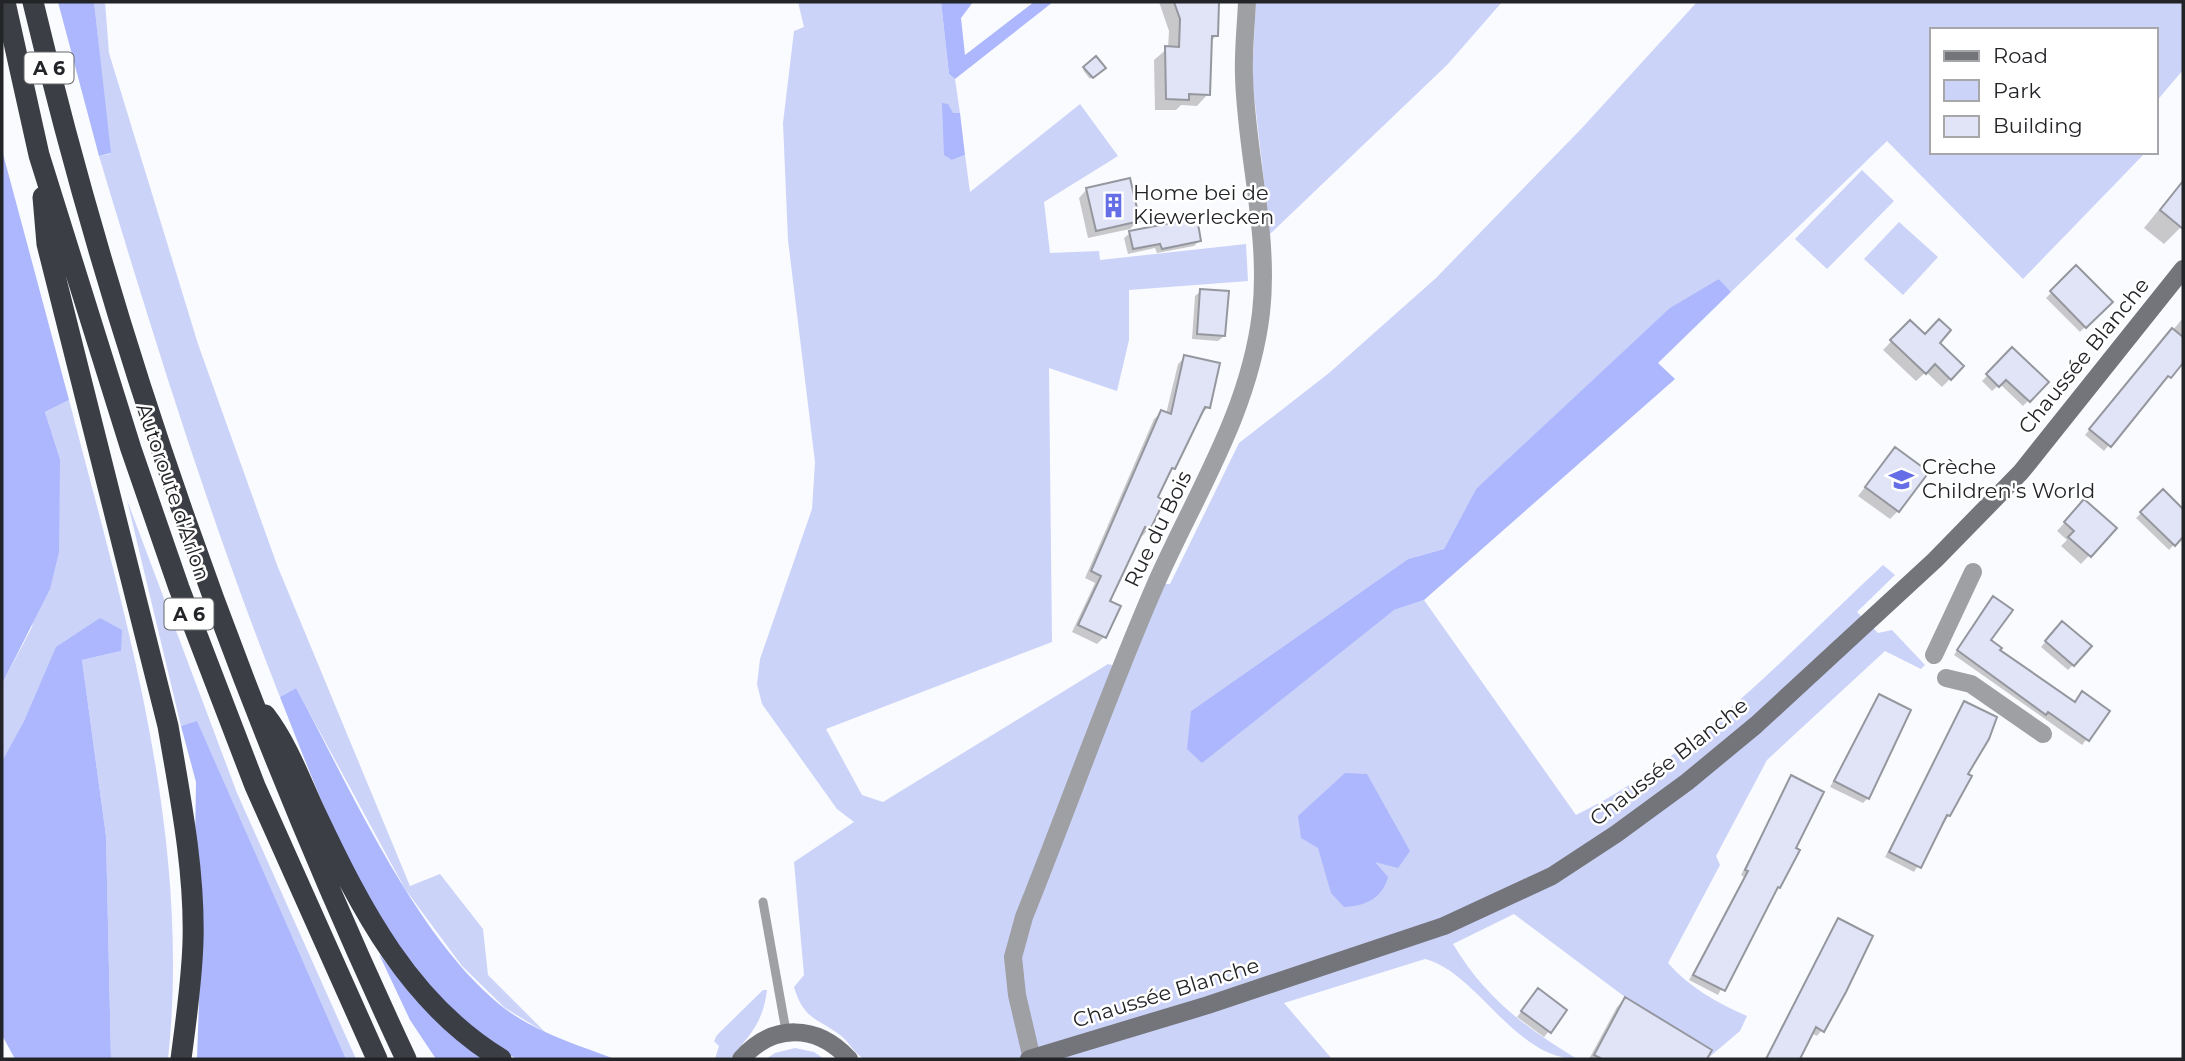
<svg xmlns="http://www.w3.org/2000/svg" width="2185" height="1061" viewBox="0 0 2185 1061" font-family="Montserrat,sans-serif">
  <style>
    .green { fill: #ccd3f9 }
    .forest { fill: #acb7fd }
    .shadow { fill: #0003 }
    .building { fill: #e1e4f6; stroke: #95979f; stroke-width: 2 }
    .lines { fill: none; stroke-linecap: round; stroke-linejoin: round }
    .service { stroke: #9fa0a4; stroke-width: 9 }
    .minor { stroke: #9fa0a4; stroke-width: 18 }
    .secondary { stroke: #74757a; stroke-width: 18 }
    .motorway { stroke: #3c3e45; stroke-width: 21 }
    .labels { text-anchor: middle; stroke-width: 5; stroke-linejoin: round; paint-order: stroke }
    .shield { fill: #fff; stroke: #656668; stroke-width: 2 }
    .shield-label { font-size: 19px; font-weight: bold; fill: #232427 }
    .poi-label { font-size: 21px; fill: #232427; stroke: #fff; text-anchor: start }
    .street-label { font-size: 21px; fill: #232427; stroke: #fff }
  </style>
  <rect width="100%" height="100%" fill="#fafbfe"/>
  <path class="green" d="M94,2H105L109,53L198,344L277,565L410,886L440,874L483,929L488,975L546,1033L505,1008L462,966L405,889L296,688L280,697C210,520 154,339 99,156L110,154Z
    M798,2H941L949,74L955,79L960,113H953L952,160L965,155L970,192L1080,104L1118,156L1044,202L1050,253L1099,251L1100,260L1246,244L1248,281L1129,290V340L1117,391L1049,368L1052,642L826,729L862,795L883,802L1108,664L1120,667L1156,584H1170L1239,443L1329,373L1436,278L1582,128L1697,2H2183V70L2155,103V30H1931V152H2146L2023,279L1887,141L1731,292L1719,279L1476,489L1444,549L1408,559L1191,711L1394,610L1424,600L1576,815C1694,757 1788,653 1883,565L1895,575L1857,612L1878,633L1892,630L1925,665L1921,669L1885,651L1767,760L1716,856L1720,865L1668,963C1690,988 1717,1003 1747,1016L1740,1031L1707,1059L1712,1049L1625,997L1514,914L1453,944C1486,999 1524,1026 1577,1059C1515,1059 1477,972 1425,959L1284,1003L1332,1059H864C854,1053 849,1042 840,1035C816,1017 804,1020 794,987L804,975L794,862L854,822L837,809L762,704L757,684L760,659L812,509L815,462L788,240L783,123L794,31L804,27Z
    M1256,2H1502L1447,65L1270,234L1252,77Z
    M1862,170L1894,201L1827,269L1795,239Z
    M1899,222L1938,257L1903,295L1864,259Z
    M69,400C125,615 192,835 168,1059H111L106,836L82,660L121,651L100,618L25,719L2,761V684L32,627L60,459L45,412Z
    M127,500L237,793L356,1059H346L197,722L181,726Z
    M763,990H767C763,1023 750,1035 730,1059H715L719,1046L714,1041L717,1035Z
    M795,1048L814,1052L824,1059H766L775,1053Z"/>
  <path class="forest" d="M58,2H94L111,153L99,156Z
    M941,2H973L961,18L965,55L1034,2H1053L955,79L949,74Z
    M942,103L948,104L953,113H960L965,155L952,160L944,155Z
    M2,150L69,400L45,412L60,459L59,552L50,589L2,684Z
    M1719,279L1731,292L1658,363L1675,379L1424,600L1394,610L1202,763L1187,749L1191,711L1408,559L1444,549L1476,489L1670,308Z
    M100,618L122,630L121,651L82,660L106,836L111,1059H15L2,1035V761L25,719L56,647Z
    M296,688C350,787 415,938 504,1008C537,1033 578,1045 615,1059C595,1059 535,1061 519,1059C501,1053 485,1038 471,1026C372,944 326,813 280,697Z
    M197,721L346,1059H197L201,944L195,843L196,782L181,726Z
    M1345,773L1367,774L1410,851L1398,868L1375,862L1388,877C1382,899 1365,906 1344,907L1331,893L1318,848L1301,838L1298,816Z
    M379,954L421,1004L487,1059H436L410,1020Z"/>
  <path class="shadow" d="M1159,2H1217L1216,36L1210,42L1208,94L1197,106L1181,105L1176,110H1155L1154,60L1168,48L1169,31Z
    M1096,59L1103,68L1090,79L1083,70Z
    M2183,180V225L2164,244L2144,228Z
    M1087,189L1138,221L1130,229L1088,238L1079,198Z
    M1130,233L1199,241L1194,246L1157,253L1155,248L1128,254L1124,238Z
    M2076,268L2110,302L2080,332L2046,298Z
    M1201,291L1224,336L1218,341L1192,339L1195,296Z
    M2183,318V360L2164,382L2162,380L2104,451L2085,435Z
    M1910,322L1962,367L1942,387L1926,372L1916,381L1883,350Z
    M2012,350L2046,382L2023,406L2000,384L1992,391L1982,381Z
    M1185,357L1208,407L1201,415L1155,498L1149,529L1142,536L1139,535L1108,602L1104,637L1097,644L1072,632L1095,583L1085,578L1154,419L1162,412L1166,414L1178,364Z
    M1895,449L1898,511L1890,519L1858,496Z
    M2163,491L2183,511V535L2169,550L2136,518Z
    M2076,510L2115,528L2081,564L2061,546L2067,540L2057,531Z
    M1989,603V641L1998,650L2074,703L2082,694L2108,712L2082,745L1954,655Z
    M2057,628L2073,665L2068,670L2041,647Z
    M1879,696L1868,798L1863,803L1830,787Z
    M1965,704L1966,774L1949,815L1914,872L1885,857Z
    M1791,777L1794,849L1779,887L1773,892L1718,995L1689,980L1744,877L1741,875Z
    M1839,921L1822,1030L1817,1036L1811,1033L1798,1059H1765L1833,927Z
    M1533,996L1549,1031L1544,1037L1517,1017Z
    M1625,999L1710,1050L1704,1059H1589L1617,1007Z"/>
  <path class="building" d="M1174,2H1219L1218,36H1212L1210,95L1189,94V100L1166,99L1165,46L1179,47L1180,19Z
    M1096,56L1106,68L1093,78L1083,67Z
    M1130,178L1140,221L1096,231L1086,188Z
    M2183,181V229L2160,210Z
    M1197,218L1201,241L1162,249L1160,244L1133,249L1129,231Z
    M2076,265L2113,302L2086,328L2050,291Z
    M1200,289L1229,291L1225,336L1197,334Z
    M1939,319L1951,330L1940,343L1964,366L1951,380L1935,364L1926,374L1890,340L1910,320L1925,334Z
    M2172,328L2183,337V363L2171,378L2168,376L2111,447L2089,429Z
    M2012,347L2049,382L2030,402L2006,380L1999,387L1986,374Z
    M1184,355L1220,363L1210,408L1205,407L1175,469L1172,468L1158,497L1164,501L1150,530L1145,527L1110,601L1121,606L1106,638L1078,625L1101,576L1091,571L1161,410L1171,414Z
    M1895,447L1929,472L1899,512L1865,487Z
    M2163,489L2183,509V537L2175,546L2140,512Z
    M2084,499L2117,528L2091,557L2068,537L2074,531L2064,522Z
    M1993,596L2013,610L1991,640L2002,648L2000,650L2075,702L2082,691L2110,711L2089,741L2048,712L2046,715L1957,650Z
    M2062,621L2092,646L2074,666L2045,641Z
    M1879,694L1911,710L1869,799L1834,781Z
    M1964,701L1997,717L1989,739L1968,774L1972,776L1950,816L1947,815L1921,868L1889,852Z
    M1791,775L1824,792L1796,848L1800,850L1780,888L1778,887L1725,991L1693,975L1748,871L1745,870Z
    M1838,918L1873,936L1846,992L1824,1032L1816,1027L1800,1059H1766Z
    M1538,988L1567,1010L1551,1033L1521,1011Z
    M1625,997L1712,1050L1707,1059H1602L1594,1055Z"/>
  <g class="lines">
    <path class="service" d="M763,902L786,1031"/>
    <path class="minor" d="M1934,655L1973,572
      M1946,678L1971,684L2043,734
      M1032,1059L1017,995L1013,957L1024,917C1068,808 1107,696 1154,588C1194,496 1249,414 1261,313C1270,235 1246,154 1244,76C1243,51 1246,26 1247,2"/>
    <path class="secondary" d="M741,1059C773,1023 817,1024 849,1059
      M1029,1059L1208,1005L1444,926L1552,876L1616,834L1687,782L1756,725L1935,560L2021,472L2183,269"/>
    <path class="motorway" d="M5,2L39,155L131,449L179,588L255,786L377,1059
      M33,2C120,367 247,719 406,1059
      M43,197L47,244L168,726C180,796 195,870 193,941C192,980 186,1020 181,1059
      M265,715C288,745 300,780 316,814C361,909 409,1003 501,1059"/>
  </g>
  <defs>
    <symbol id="building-bare" viewBox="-9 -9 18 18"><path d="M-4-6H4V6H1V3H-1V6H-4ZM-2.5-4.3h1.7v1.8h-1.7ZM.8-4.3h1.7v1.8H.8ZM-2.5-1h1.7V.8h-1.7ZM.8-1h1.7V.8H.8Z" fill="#666ee7" stroke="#fff" stroke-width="2.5" paint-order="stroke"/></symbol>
    <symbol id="school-bare" viewBox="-9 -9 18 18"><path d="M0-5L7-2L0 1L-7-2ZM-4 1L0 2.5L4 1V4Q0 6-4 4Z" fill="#666ee7" stroke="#fff" stroke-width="2.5" paint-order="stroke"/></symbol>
  </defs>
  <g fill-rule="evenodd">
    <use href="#building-bare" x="1096" y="188" width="35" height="35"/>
    <use href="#school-bare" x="1884" y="462" width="35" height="35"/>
  </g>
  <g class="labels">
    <g class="shield">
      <rect x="24.5" y="52.5" width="49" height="31" rx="5"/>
      <rect x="164.5" y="598.5" width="49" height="31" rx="5"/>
    </g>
    <g class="shield-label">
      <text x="49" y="75">A 6</text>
      <text x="189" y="621">A 6</text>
    </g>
    <g class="poi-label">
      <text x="1133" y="200">Home bei de<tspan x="1133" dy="24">Kiewerlecken</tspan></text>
      <text x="1922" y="474">Crèche<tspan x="1922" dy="24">Children's World</tspan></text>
    </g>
    <g class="street-label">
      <text transform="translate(2084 356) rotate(-51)" y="7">Chaussée Blanche</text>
      <text transform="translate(173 492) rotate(71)" y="7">Autoroute d'Arlon</text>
      <text transform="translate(1158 529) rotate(-64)" y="7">Rue du Bois</text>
      <text transform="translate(1669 762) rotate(-38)" y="7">Chaussée Blanche</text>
      <text transform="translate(1166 993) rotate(-17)" y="7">Chaussée Blanche</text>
    </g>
  </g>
  <rect width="2185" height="1061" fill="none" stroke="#232427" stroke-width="7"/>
  <rect x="1930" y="28" width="228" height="126" fill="#ffffff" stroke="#a7a7a9" stroke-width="2"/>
  <rect x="1944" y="51" width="35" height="10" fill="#74757a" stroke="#a7a7a9" stroke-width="2"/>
  <text x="1993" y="63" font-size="21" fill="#232427">Road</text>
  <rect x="1944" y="80" width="35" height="21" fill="#ccd3f9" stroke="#a7a7a9" stroke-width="2"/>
  <text x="1993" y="98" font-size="21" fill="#232427">Park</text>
  <rect x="1944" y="116" width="35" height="21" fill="#e1e4f6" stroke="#a7a7a9" stroke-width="2"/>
  <text x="1993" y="133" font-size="21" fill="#232427">Building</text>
</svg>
